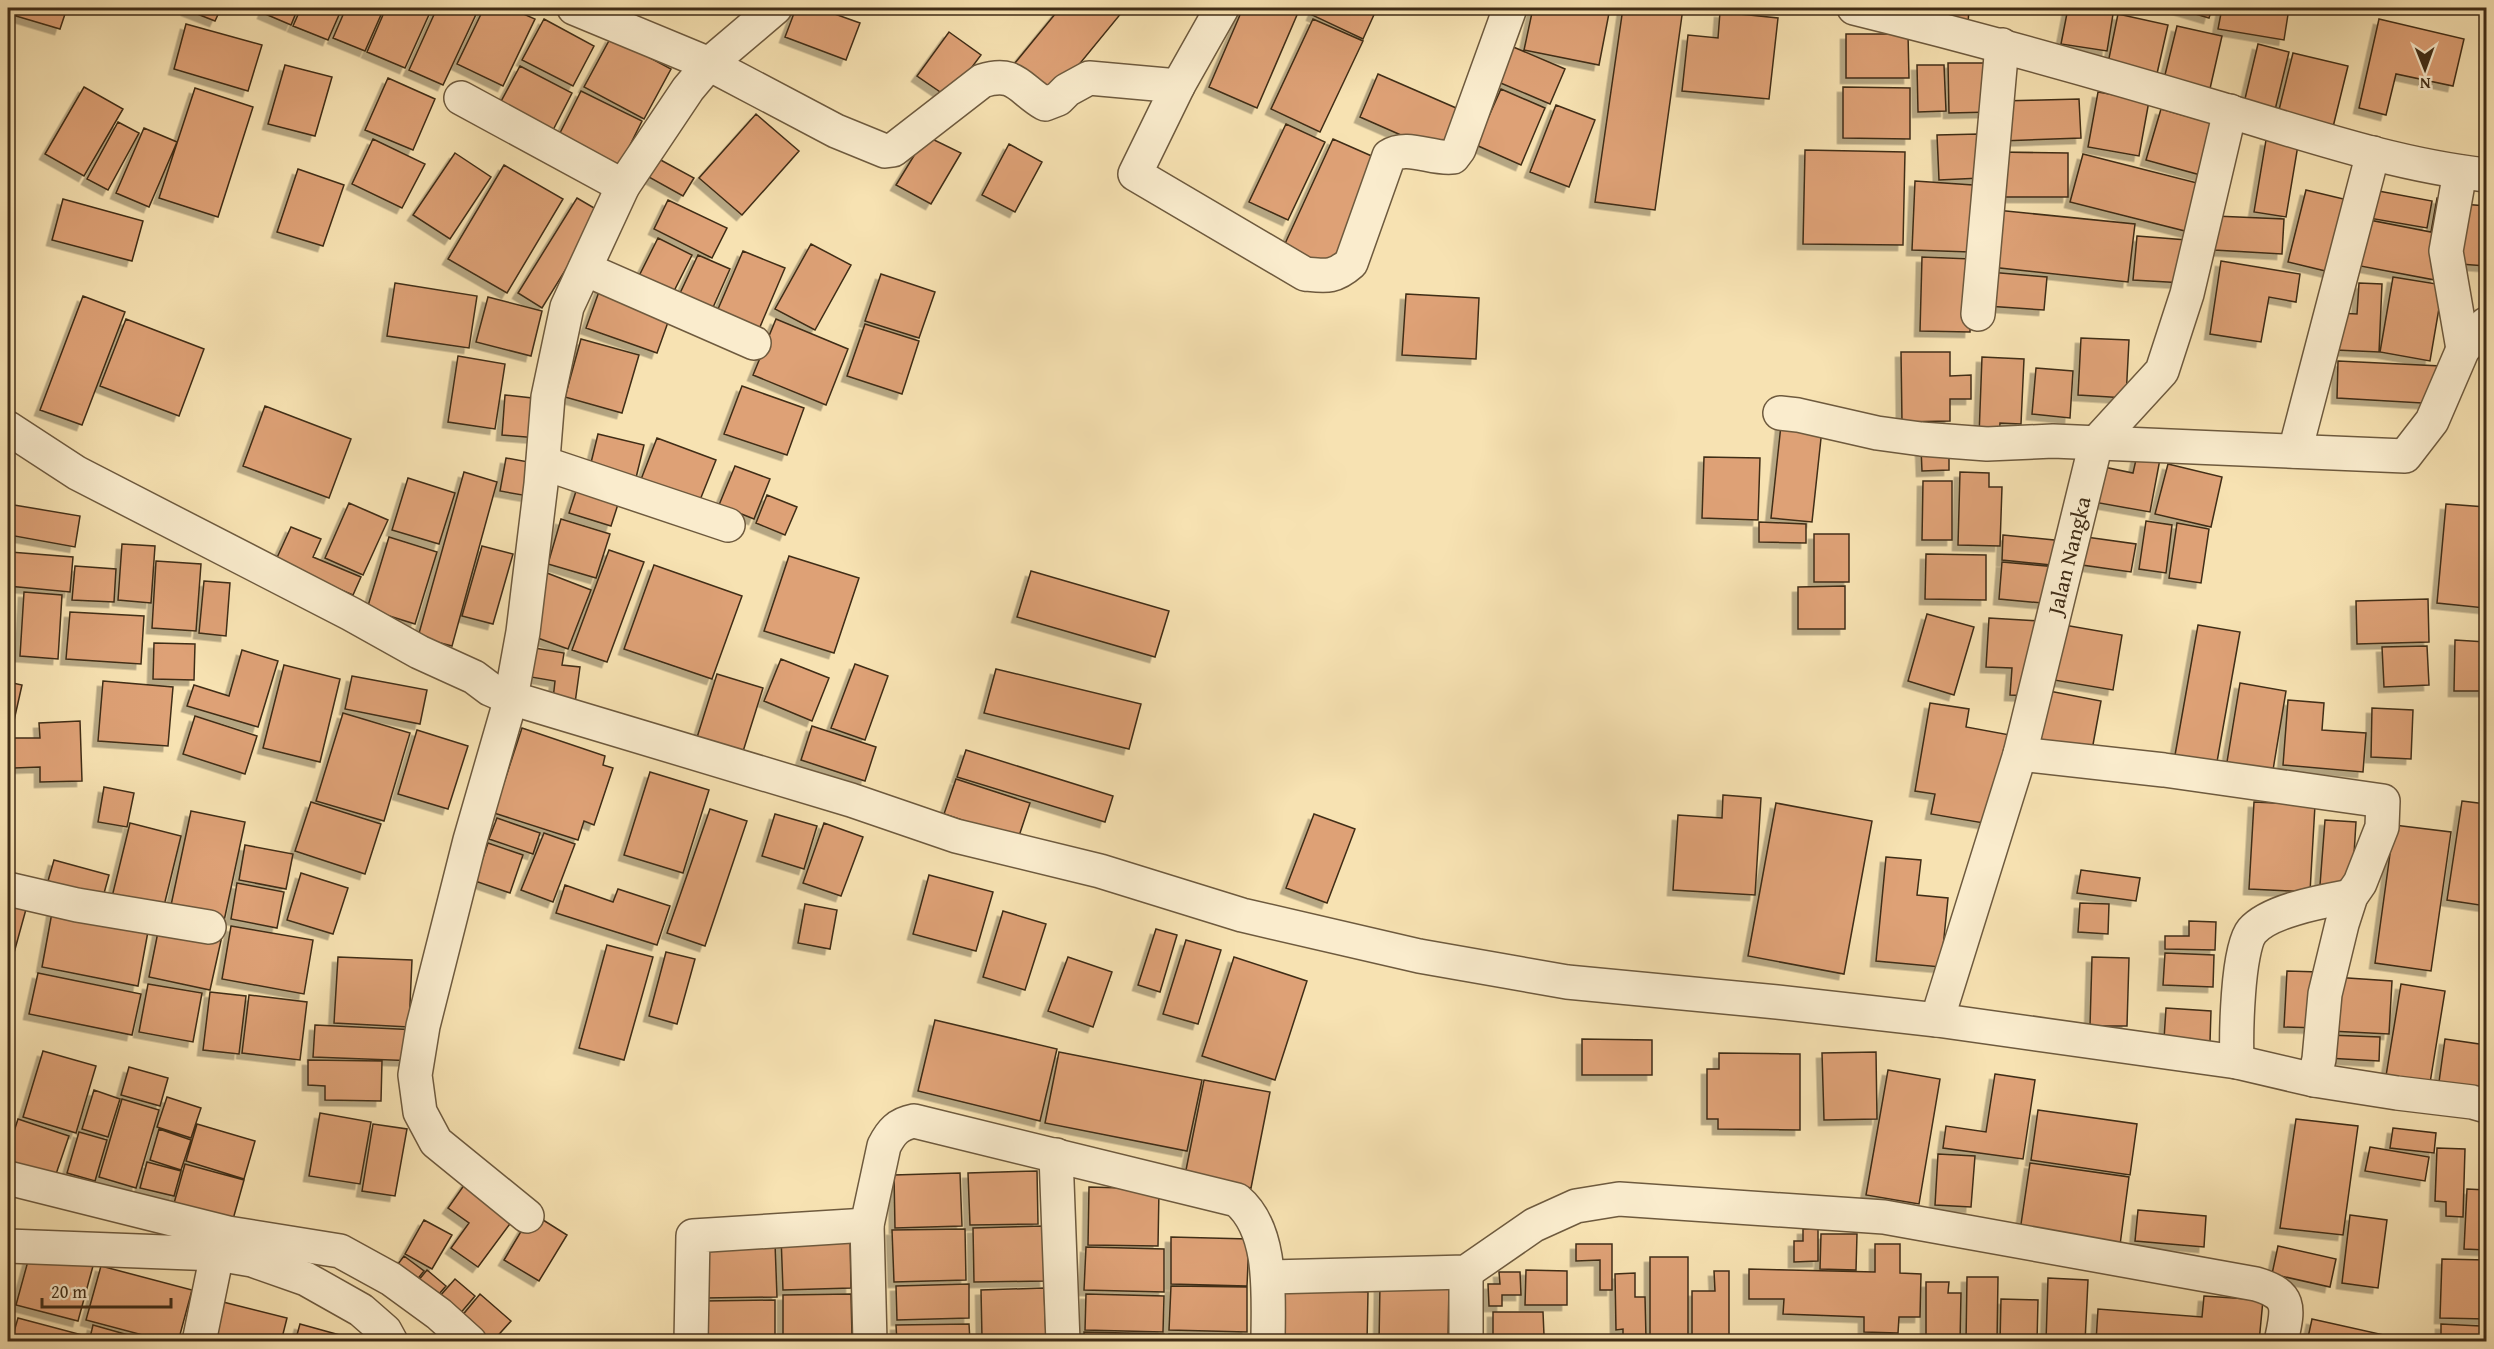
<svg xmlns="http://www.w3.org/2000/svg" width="2494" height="1349" viewBox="0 0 2494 1349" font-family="'Gentium Book Plus',serif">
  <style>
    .building { fill: #dea176; stroke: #402d17; stroke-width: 1.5; filter: url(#shadow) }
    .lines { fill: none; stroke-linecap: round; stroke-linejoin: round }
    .minor-casing { stroke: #6e5a3e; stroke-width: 36 }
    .tertiary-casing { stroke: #6e5a3e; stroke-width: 36 }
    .minor { stroke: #faeccd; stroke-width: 33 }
    .tertiary { stroke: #faeccd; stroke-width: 33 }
    .labels { text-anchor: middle; stroke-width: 4.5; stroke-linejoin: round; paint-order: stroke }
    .street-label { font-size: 22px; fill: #402d17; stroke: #faeccd }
  </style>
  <defs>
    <filter id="shadow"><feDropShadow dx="-5.5" dy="5.5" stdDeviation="0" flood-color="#0004"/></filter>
  </defs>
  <rect width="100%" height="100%" fill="#f7e2b2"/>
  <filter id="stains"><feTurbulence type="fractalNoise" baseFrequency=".00333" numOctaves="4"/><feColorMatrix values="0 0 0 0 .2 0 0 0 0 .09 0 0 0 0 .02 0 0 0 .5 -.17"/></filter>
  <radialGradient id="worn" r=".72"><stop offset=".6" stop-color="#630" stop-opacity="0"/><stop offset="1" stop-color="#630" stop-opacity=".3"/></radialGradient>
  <path class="building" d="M19,8H67L60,29L16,16Z
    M188,8H221L215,21L187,10Z
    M265,8H298L291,25L263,13Z
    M301,8H342L328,40L293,26Z
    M346,8H384L365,51L333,38Z
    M386,8H432L405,68L367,52Z
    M437,8H479L443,85L409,70Z
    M484,8H510L535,19L503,86L457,64Z
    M796,8H818L860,23L846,60L785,37Z
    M1060,8H1119L1123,11L1054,95L1015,63Z
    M1243,8H1300L1257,108L1209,87Z
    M1315,8H1377L1363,39L1312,15Z
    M1533,8H1610L1599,65L1524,50Z
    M1623,8H1683L1655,210L1595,202Z
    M1918,8H1969L1968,24Z
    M2068,8H2114L2107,51L2061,44Z
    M2175,8H2212L2209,18Z
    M2222,8H2289L2284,40L2218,29Z
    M1720,12L1778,18L1769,99L1682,91L1688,35L1718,38Z
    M2118,14L2168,25L2156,78L2107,68Z
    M544,19L594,46L573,86L522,60Z
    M1313,19L1363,41L1320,132L1271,109Z
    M2379,19L2464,39L2453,86L2396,74L2386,115L2359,108Z
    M186,24L262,45L248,91L174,69Z
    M2177,26L2222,36L2209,93L2163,83Z
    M949,32L981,55L949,98L917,76Z
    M1846,34H1908L1909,78H1846Z
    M611,37L671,69L644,119L584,87Z
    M2258,44L2289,52L2275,110L2244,103Z
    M1511,46L1565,69L1550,104L1496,81Z
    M2293,53L2348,66L2333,127L2278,114Z
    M1948,63H1991L1992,112L1949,113Z
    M285,65L332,77L315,136L268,124Z
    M1917,65H1944L1946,111L1918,112Z
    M520,66L572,93L551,134L498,107Z
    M1378,74L1463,111L1444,154L1360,117Z
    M388,78L435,99L413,150L365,130Z
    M84,87L123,109L84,176L45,154Z
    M1843,87L1910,88V139L1843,138Z
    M195,88L253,107L218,217L159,198Z
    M1501,89L1545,108L1521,165L1476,145Z
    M581,91L642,121L620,165L559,135Z
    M2098,92L2149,101L2139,156L2088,147Z
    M2079,99L2081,138L2001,141L2000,101Z
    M1556,105L1595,120L1569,187L1530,172Z
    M2161,109L2218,125L2204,176L2146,160Z
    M756,114L799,151L742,215L699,178Z
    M118,122L139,133L108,190L87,179Z
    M1286,124L1325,142L1288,220L1249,202Z
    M144,128L177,142L149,207L116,193Z
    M1979,134L1981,178L1939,180L1937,135Z
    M926,136L961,153L931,204L896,185Z
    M373,139L425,164L402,208L352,184Z
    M1333,139L1383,161L1333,270L1283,248Z
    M2266,140L2298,145L2286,217L2254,212Z
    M1009,144L1042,162L1015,212L982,195Z
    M1805,150L1905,152L1903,245L1803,244Z
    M1996,152L2068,153V197H1996Z
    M455,153L491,177L450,239L413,215Z
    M2083,154L2201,184L2189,232L2070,202Z
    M657,158L694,178L683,196L647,176Z
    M504,165L563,199L507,293L448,259Z
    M298,169L344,185L323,246L277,232Z
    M1915,181L1973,185L1970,252L1912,250Z
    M2368,189L2432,201L2427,228L2363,217Z
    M2306,190L2356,202L2338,274L2288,262Z
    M577,198L601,212L542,308L518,293Z
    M2437,198L2450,200L2435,280L2355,265L2364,219L2431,232Z
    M63,199L143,221L132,261L52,240Z
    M668,200L727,228L712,258L654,229Z
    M2463,204L2486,206V266L2460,264Z
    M1996,210L2135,224L2128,282L1991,267Z
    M2215,216L2284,219L2282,254L2214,250Z
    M2137,236L2187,240L2184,283L2133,280Z
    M658,238L692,255L669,301L635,284Z
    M811,244L851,265L815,330L775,309Z
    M743,251L785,268L754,341L712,323Z
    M698,255L730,269L707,321L674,306Z
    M1922,257L1972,259L1970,332L1920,331Z
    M2221,261L2300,274L2296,302L2269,297L2261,342L2210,334Z
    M1989,272L2047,277L2044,310L1987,306Z
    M881,274L935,292L919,338L865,321Z
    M2393,277L2443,285L2430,361L2380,352Z
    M395,283L477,296L469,348L387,336Z
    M2359,283L2382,284L2379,352L2336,350L2338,313L2357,314Z
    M601,286L672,311L657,353L586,328Z
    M1406,294L1479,298L1476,359L1402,355Z
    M83,296L125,312L82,425L40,410Z
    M488,297L542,311L531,356L476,342Z
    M126,319L204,349L179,416L100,386Z
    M776,319L848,349L826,405L753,375Z
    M865,324L919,341L902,394L847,376Z
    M2081,338L2129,340L2126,398L2078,395Z
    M581,339L639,355L622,413L565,397Z
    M1901,352H1950V376L1971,375V399H1950V421L1902,422Z
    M458,356L505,364L495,429L448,422Z
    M1982,357L2024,359L2021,424L2000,423L1999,437L1979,436Z
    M2338,361L2441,366L2439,404L2337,398Z
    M2036,368L2073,371L2070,418L2032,414Z
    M742,386L804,408L787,455L724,434Z
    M505,395L541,399L538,438L502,435Z
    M265,406L351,439L329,498L243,466Z
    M1781,425L1822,429L1812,522L1771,518Z
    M598,434L644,445L634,486L588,475Z
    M657,438L716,460L698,505L640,482Z
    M1949,447V470L1922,471L1921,448Z
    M2137,455L2160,459L2150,512L2088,501L2094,465L2133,473Z
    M1704,457L1760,458L1758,520L1702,518Z
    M506,458L534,463L528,496L500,491Z
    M2168,464L2222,477L2211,527L2155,514Z
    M735,466L770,479L754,519L719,505Z
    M464,472L497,482L452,646L418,637Z
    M1960,472L1989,473V487H2002L2000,546L1958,545Z
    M408,478L455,493L439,544L392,530Z
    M1923,481H1952V540H1922Z
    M578,485L620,498L611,526L569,513Z
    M767,495L797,507L785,535L756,523Z
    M349,503L388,520L363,575L325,558Z
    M2446,504L2486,507L2485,608L2437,603Z
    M14,505L80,516L75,547L9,535Z
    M561,519L610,534L596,578L548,564Z
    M2146,521L2172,525L2166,573L2139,569Z
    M1759,522L1806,524V543L1759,542Z
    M2177,523L2209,529L2201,583L2169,578Z
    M291,527L321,539L313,557L361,577L353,595L275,562Z
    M1814,534H1849V582H1814Z
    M2003,535L2064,541L2061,566L2002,560Z
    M389,537L437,552L415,624L367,609Z
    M2086,537L2136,544L2131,572L2082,565Z
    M122,544L155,546L151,603L118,600Z
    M482,546L513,554L493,624L462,616Z
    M609,550L644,562L607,662L572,650Z
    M10,552L73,557L70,592L8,586Z
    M1926,554L1986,555V600L1925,599Z
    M789,556L859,578L834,653L764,631Z
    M156,561L201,564L196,631L152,628Z
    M2002,562L2057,567L2053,604L1999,599Z
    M654,565L742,596L712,679L624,649Z
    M75,566L116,569L114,602L72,600Z
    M1031,571L1169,611L1155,657L1017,617Z
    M547,573L591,590L568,649L524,633Z
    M204,581L230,583L226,636L199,633Z
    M1845,586V629H1798V587Z
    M24,592L62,595L58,659L20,656Z
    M2428,599L2429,642L2357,644L2356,601Z
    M70,612L144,616L141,664L66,659Z
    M1927,614L1974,627L1954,695L1908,681Z
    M1989,618L2039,621L2029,696L2010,695L2012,668L1986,667Z
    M2064,625L2122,635L2113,690L2054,680Z
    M2198,625L2240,632L2217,762L2175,755Z
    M2455,640L2486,642V691H2454Z
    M154,643L195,644L194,680L153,679Z
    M523,646L564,653L562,665L580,667L575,703L553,699L555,681L519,675Z
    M2427,646L2429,685L2384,687L2382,647Z
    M242,650L278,661L258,727L187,706L194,685L229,696Z
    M781,659L829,678L812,721L764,701Z
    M855,664L888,676L865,740L831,728Z
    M284,665L340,679L320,762L263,748Z
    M996,669L1141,704L1129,749L984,713Z
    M717,674L763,688L740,761L694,747Z
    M352,676L427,690L420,724L345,709Z
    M103,681L173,687L168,746L98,741Z
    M8,682L22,685L13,725L8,723Z
    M2240,683L2286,691L2273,770L2227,762Z
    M2044,690L2101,701L2090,761L2033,749Z
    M2288,700L2324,703L2322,730L2366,733L2363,772L2283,765Z
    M1930,703L1969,709L1966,727L2010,735L1995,825L1931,814L1935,794L1915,791Z
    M2372,708L2413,710L2411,759L2371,757Z
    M343,713L410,733L384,821L316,801Z
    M195,716L257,736L245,774L183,754Z
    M80,721L82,781L40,782V767L14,768V738H40L39,723Z
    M812,726L876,747L865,781L801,760Z
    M522,728L605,756L603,765L613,768L594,825L584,821L578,840L494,813Z
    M417,730L468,746L448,809L398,794Z
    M966,750L1113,796L1105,822L957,777Z
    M650,772L709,790L683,873L624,855Z
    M956,779L1030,803L1018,839L944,814Z
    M104,787L134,793L127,827L98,822Z
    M1723,795L1761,798L1755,895L1673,890L1678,815L1722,818Z
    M2462,801L2486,804V906L2447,900Z
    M311,802L381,824L365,874L295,851Z
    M2254,802L2315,805L2310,892L2249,889Z
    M1776,803L1872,821L1844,974L1748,956Z
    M710,809L747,821L705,946L667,933Z
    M191,811L245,822L224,921L170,910Z
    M775,814L817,826L804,869L762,856Z
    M1314,814L1355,829L1327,903L1286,888Z
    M497,818L540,833L533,854L489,839Z
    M2325,820L2356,822L2352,887L2320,885Z
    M130,823L181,836L162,914L111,901Z
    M824,823L863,837L841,896L803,883Z
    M2394,825L2451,832L2431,971L2375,963Z
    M544,833L575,844L553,902L521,890Z
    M488,843L523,855L510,893L475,881Z
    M245,845L293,854L286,889L239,880Z
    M1886,857L1921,860L1917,895L1948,898L1941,967L1876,961Z
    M54,860L109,875L103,897L48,881Z
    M2081,870L2140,878L2136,901L2077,893Z
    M301,873L348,888L333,934L287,920Z
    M929,875L993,892L976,951L913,934Z
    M237,883L284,892L277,928L231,919Z
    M565,885L613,902L618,889L670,906L657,945L556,913Z
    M8,896L28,902L9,971H8Z
    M2080,903L2109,904L2108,934L2078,932Z
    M805,904L837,910L830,949L798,943Z
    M53,907L149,926L138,986L42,967Z
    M1003,911L1046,924L1025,990L983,977Z
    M2189,921L2216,922L2215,950L2165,949V936H2189Z
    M160,922L222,936L210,990L149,977Z
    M231,926L313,940L304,994L222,979Z
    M1156,929L1177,935L1160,992L1138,985Z
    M1186,940L1221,950L1198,1024L1163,1014Z
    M607,945L653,957L624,1060L579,1048Z
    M666,952L695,959L677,1024L649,1016Z
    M2165,953L2214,955L2213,987L2163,985Z
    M338,957L412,960L409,1027L334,1023Z
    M1068,957L1112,972L1093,1027L1048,1011Z
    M1234,957L1307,981L1275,1080L1202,1056Z
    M2092,957L2129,958L2127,1026H2090Z
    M2287,971L2320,972L2319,1028L2284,1027Z
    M38,973L141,994L132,1035L29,1014Z
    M2333,977L2392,981L2389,1034L2330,1031Z
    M148,984L202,993L193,1042L139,1032Z
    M2401,984L2445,991L2430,1083L2386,1076Z
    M210,992L246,996L239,1054L203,1050Z
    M249,995L307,1002L300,1060L242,1053Z
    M2166,1008L2211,1011L2210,1042L2164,1039Z
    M935,1020L1057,1049L1040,1121L918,1091Z
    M315,1025L418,1030L417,1061L313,1057Z
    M2328,1035L2380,1037L2379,1061L2327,1058Z
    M1582,1039L1652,1040V1075H1582Z
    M2445,1039L2486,1045V1095L2438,1089Z
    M43,1051L96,1066L76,1133L23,1117Z
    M1059,1052L1202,1080L1187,1151L1045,1123Z
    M1876,1052L1877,1119L1824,1120L1822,1053Z
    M1719,1053L1800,1054V1130L1718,1129V1119H1707V1069H1719Z
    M308,1060L382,1061L381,1101L325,1100V1086L308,1085Z
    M129,1067L168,1078L160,1106L121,1095Z
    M1888,1070L1940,1079L1919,1204L1866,1195Z
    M1995,1074L2035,1080L2023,1159L1943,1148L1946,1126L1986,1132Z
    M1204,1080L1270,1092L1251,1188L1185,1175Z
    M94,1090L120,1099L108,1137L82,1129Z
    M167,1097L201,1108L191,1138L157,1127Z
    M122,1099L159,1110L136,1188L99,1177Z
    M2038,1110L2137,1124L2130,1175L2031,1160Z
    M320,1113L371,1122L360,1184L309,1176Z
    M18,1119L69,1136L55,1177L8,1162V1150Z
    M2296,1119L2358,1126L2343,1235L2280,1228Z
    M197,1124L255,1141L244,1179L186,1161Z
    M373,1124L407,1129L395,1196L362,1191Z
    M2393,1128L2436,1133L2434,1153L2390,1148Z
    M159,1129L191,1140L181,1170L150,1160Z
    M79,1132L107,1140L95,1181L67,1173Z
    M2370,1147L2429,1157L2425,1181L2365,1171Z
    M2437,1148L2465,1149L2463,1217L2446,1216V1202L2435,1201Z
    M1938,1154L1975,1156L1971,1207L1935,1205Z
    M147,1162L181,1171L174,1196L140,1188Z
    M2030,1163L2129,1177L2120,1245L2020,1231Z
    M185,1164L244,1180L230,1230L171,1214Z
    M1037,1171L1038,1224L970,1225L968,1173Z
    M960,1173L962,1226L895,1228L894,1175Z
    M467,1181L518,1213L478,1267L451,1248L469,1223L448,1208Z
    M1089,1187L1159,1189L1158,1246L1088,1245Z
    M2467,1189L2486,1190V1250L2464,1249Z
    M2138,1210L2206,1216L2204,1247L2135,1241Z
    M532,1213L567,1235L539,1281L504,1260Z
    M2350,1215L2387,1220L2378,1288L2342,1283Z
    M424,1220L452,1235L432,1269L405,1254Z
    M1043,1226L1045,1281L974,1282L973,1228Z
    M965,1229L966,1280L894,1282L892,1230Z
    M1803,1229H1818V1261L1794,1262V1241H1803Z
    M850,1234L851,1288L783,1290L781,1236Z
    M1821,1234H1857L1856,1270L1820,1269Z
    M1171,1237L1249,1239L1247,1286L1171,1284Z
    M775,1243L777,1297L704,1298L703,1244Z
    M1576,1244H1612V1290H1600V1260L1576,1261Z
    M1875,1244H1900V1273L1921,1274L1920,1317H1899L1898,1333L1864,1332V1317L1783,1314L1784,1299H1749V1269L1875,1272Z
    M2278,1246L2336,1259L2330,1287L2272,1274Z
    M1086,1247L1164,1249V1292L1084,1290Z
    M31,1250L93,1266L78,1321L16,1305Z
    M404,1256L424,1271L411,1287L392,1272Z
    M1650,1257H1688V1338H1650Z
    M2442,1259L2486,1260V1319L2440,1318Z
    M101,1266L192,1290L178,1342H169L86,1320Z
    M427,1270L446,1286L432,1302L413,1287Z
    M1526,1270L1567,1271V1305H1525Z
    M1714,1271H1729V1338H1692V1291H1715Z
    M1499,1272H1520L1521,1295H1502V1306H1489L1488,1284H1500Z
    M1635,1273V1297H1645L1646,1338H1623V1329L1616,1330L1615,1274Z
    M1967,1277H1998L1997,1342H1966Z
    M2048,1278L2088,1280L2085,1342H2046Z
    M455,1279L475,1296L453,1322L432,1305Z
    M1926,1282H1949L1948,1293H1961L1960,1342H1926Z
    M969,1284V1318L897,1320L896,1286Z
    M1380,1284L1449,1285L1448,1342H1379Z
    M1171,1286L1247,1287V1332L1169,1330Z
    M1044,1288L1046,1337L982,1338L981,1290Z
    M1284,1290L1368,1292L1367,1342H1282Z
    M480,1294L511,1321L492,1342H477L456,1323Z
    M851,1294L852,1337L783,1339V1295Z
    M1086,1294L1164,1296L1163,1332L1085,1330Z
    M2204,1296L2263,1300L2259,1342H2096L2098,1309L2202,1317Z
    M2001,1299L2038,1300L2037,1342H2000Z
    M775,1300V1340L705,1341L704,1301Z
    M223,1302L287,1318L281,1342H212Z
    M1493,1312H1543L1544,1335L1493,1336Z
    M18,1318L86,1336L85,1342H11Z
    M2312,1319L2393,1337V1342H2307Z
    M300,1324L365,1342H295Z
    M969,1324L970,1342H897L896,1325Z
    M2441,1324L2480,1326L2479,1342H2441Z
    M93,1325L153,1342H89Z
    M1084,1332L1164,1334V1342H1084Z
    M1169,1334L1247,1335V1342H1169Z"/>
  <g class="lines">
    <defs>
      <g id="minor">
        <path d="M574,8L709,64L836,131L885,151L893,150L982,81C1016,70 1019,89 1045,104L1058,99L1067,90L1089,78L1178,86L1135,174L1305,274C1326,276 1334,278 1351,263L1389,156C1407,144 1433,160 1453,157L1459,149L1510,8"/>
        <path d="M1854,8C1976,38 2097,72 2218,108C2306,134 2395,165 2486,175"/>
        <path d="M1178,86L1222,8"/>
        <path d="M461,98L623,186"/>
        <path d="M2460,172L2446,251L2463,349"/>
        <path d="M585,269L754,343"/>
        <path d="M1978,314L2002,45"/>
        <path d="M1780,413L1798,415L1877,433L1921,439L1987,444L2053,441L2405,456L2432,421L2463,349L2486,324"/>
        <path d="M2295,451L2373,153"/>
        <path d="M543,463L728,525"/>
        <path d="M2020,754L2164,770L2383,801L2382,827L2360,883L2351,896L2342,924L2325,994L2319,1059L2314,1080"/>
        <path d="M8,889L77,905L209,927"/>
        <path id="s1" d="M1937,1020L2020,754L2096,443L2162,371L2187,294L2230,111"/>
        <path d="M2237,1062C2236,1037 2237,949 2252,931C2270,910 2325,901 2351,896"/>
        <path d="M1056,1155L1063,1342"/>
        <path d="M8,1178L228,1233L340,1251L391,1279L439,1314L470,1342"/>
        <path d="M527,1216L436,1142L420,1112L415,1075L423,1026L470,840L511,698L523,632L541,484L548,397L567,307L623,186L688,89L709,64L775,8"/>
        <path d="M8,1246L217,1254L252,1260L306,1279L361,1310L385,1331L391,1342"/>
        <path d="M1466,1272V1342"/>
        <path d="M1268,1277L1466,1272L1534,1225L1576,1206L1619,1199L1884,1217L2256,1284C2293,1295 2288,1309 2281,1342"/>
        <path d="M199,1342L217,1254"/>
        <path d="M691,1342L693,1236L867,1225"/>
        <path d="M870,1342L867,1225L884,1146C891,1132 898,1124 914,1121L1237,1200C1274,1231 1268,1297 1268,1342"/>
      </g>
      <path id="tertiary" d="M8,428L77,473L351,614L419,652L474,677L490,689L511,698L851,800L956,836L1100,871L1242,915L1419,956L1567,982L1777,1002L1937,1020L2237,1062L2314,1080L2397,1093L2472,1102L2486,1106"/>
    </defs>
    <use href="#minor" class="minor-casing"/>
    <use href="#tertiary" class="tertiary-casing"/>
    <use href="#minor" class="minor"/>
    <use href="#tertiary" class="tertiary"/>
  </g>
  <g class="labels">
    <g class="street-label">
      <text dy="8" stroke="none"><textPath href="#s1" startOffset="483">Jalan Nangka</textPath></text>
    </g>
  </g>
  <rect width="2494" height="1349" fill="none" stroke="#f7e2b2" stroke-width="30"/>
  <rect x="9" y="9" width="2476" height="1331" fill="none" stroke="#402d17" stroke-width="3"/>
  <rect x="15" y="15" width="2464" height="1319" fill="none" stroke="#402d17" stroke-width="1.5"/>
  <g transform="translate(2425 69) rotate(179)" stroke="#faeccd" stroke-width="4.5" paint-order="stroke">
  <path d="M0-4.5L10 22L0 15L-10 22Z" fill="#402d17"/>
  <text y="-9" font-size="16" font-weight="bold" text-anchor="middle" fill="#402d17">N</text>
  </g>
  <path d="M42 1298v9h129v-9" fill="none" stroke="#402d17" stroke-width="3"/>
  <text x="51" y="1298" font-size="18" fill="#402d17" stroke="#faeccd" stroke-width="4.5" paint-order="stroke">20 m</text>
  <rect width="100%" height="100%" filter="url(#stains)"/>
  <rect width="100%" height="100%" fill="url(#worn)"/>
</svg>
